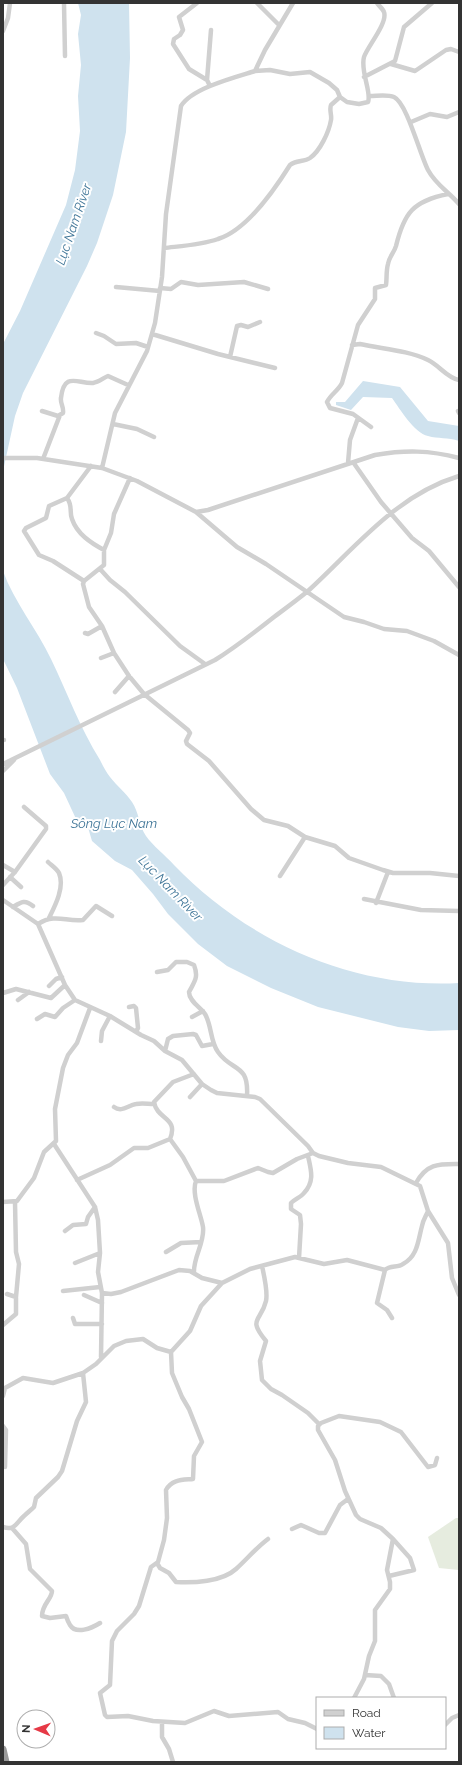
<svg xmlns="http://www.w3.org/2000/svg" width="462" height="1765" viewBox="0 0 462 1765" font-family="Raleway,sans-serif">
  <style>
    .green { fill: #e6ecdf }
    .water { fill: #cfe2ee }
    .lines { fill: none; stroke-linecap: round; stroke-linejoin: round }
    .minor { stroke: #d0d0d0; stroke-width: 4.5 }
    .highway { stroke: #9a9a9a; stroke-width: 7 }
    .labels { text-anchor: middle; stroke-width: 4; stroke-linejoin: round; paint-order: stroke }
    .water-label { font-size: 13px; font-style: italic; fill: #3f7597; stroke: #fff }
  </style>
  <rect width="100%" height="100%" fill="#fff"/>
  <path class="green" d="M456,1518H459V1570L439,1568L428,1537Z"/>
  <path class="water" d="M78,3H129L130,58L126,132L113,195L97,243L87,266L23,393L15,416L3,471V344L20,311L66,205L75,170L80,131L78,96L81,65L78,34L81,15Z
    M363,381L400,387L428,421L459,426V441C448,437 438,439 428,436C414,433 400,409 392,398L363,397L351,410L336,405V402H345Z
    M3,571C14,602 37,629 51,659C67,692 80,728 100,760C103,766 106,772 110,777C117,786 126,793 132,802C139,812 139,826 146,836C153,846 165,855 174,865C247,941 352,989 459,983V1030L429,1031L398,1027L318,1007L271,988L227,966L198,944L168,914L153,894L132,870L115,861L92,841L87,824L77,821L64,793L50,774L17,688L3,659Z"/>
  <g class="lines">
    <path class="minor" d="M64,3L65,56
      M197,3L179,17L183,30L180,35L174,39L173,44L189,69L207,80L210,86
      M257,3L279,25
      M3,31L8,18L10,3
      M391,64L415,71L446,50L451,49L459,52
      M255,71L270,70L290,74L310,72L329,83L337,90L340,97L347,102L359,104L368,102C372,93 360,71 364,57C367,47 388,23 384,12C383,9 379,6 377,3
      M364,77L395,61L404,27L432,3
      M207,80L211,30
      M370,96C377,96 387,94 394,97C407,103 420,155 428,170C436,185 449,192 459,204
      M411,122L430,114L447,117L459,112
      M164,248C181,246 201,245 218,239C247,230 275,189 290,165C296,160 304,162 310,158C320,151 329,132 331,120C332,115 329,110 331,105L340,97
      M116,287L160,291
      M160,288L171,289L181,282L198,285L244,282L268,289
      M96,333L104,336L116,344L136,343L148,347
      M152,334L218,354L275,368
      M352,345L360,344C382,349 407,350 428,360C439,365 447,378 459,380
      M230,357L237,326L241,325L248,327L260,322
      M42,411L58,416L63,413C64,407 60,403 61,398C64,371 78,384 93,383C99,382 103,378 108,376L128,385
      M458,411L459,413
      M113,424L137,429L154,437
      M371,427L353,414L330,408L327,402C331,394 338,391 342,383L358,325L375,299V288L386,285C387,278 386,271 388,264C389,257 394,253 396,246C404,213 413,201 448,194
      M3,458H37L102,468L137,481L196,512L208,510L375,455C405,450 429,450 459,458
      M43,459L60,415
      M353,462L381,502L412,538L429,551L459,587
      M348,463L350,440L358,418
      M102,468L115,413L147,351L155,323L162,277L166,214L181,106C192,88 236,77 255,71L265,50L293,3
      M130,478L114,514L111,533L104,550V565L84,581L83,584L89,607L102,626L114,653L129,676L144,694L188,730L190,733L186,741L187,744L209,761L251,809L264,820L288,826L305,837L335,846L349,858L383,870L393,873H430L459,876
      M67,498C73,506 69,511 72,519C77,534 91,543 104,550
      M196,512L237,547L266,564L344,617L364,622L384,629L407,631L434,641L459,655
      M100,569L110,580L125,592L180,646L205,664
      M84,581L53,561L39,555L24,531L26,528L46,518L49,506L67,498L91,466
      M85,633L88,634L102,626
      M101,658L114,653
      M115,692L129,676
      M3,740H4
      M3,764L215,660C236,647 255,632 274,617C286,608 297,600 308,591C355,548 396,495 459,476
      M3,771L14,760
      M48,862C51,865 57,869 59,873C65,887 55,906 49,918
      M3,865L15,872
      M280,876L305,837
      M10,877L21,887
      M3,885L15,872L46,829V826L24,807
      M364,899L421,910L459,911
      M3,900L38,924L65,985L75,1000L110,1016L141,1035L154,1041L165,1051L182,1060L202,1084L211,1090L217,1093L255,1097L260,1099L308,1146L313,1153L319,1156L348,1163L381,1167L420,1186L428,1211L448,1243L452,1278L459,1295
      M376,903L388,872
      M13,907C21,902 25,899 33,906
      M38,924C56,913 65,922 83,920L96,906L112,916
      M157,972L168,970L176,962H187L194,965C199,978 194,982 189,992C189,1001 200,1007 205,1014C212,1026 210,1041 218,1052C232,1072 249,1063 247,1096
      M49,986L56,979L62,977
      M3,993L16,989L51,998L65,985
      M18,1000L29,992
      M129,1007L134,1006L136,1008L138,1028L136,1032
      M192,1017L203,1011
      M37,1019L45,1014L55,1017L63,1008L75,1000
      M101,1041L102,1031L110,1016
      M165,1051L168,1039L173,1036L193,1034L196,1035L202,1046L213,1044
      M194,1074L173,1082L154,1102C157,1120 179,1117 170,1139L183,1157L196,1181
      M190,1097L202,1084
      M114,1107C122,1113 128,1105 136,1104C142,1103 148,1104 154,1104
      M54,1144L95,1207L98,1220L100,1253L98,1272L102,1293L101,1357
      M77,1180L110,1165L134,1148H148L170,1139
      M416,1183C427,1163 439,1164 459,1164
      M3,1202L17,1201L34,1178L44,1152L56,1141L55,1109L63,1068L68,1055L77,1043L90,1008
      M65,1231L73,1225L86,1224L88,1217L95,1207
      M166,1252L181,1243L201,1242
      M299,1258L301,1224L300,1215L291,1209V1203C295,1199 301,1197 304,1193C315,1181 311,1170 308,1156
      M75,1263L100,1253
      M262,1266C264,1275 268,1292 266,1301C261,1322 247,1318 266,1341L260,1361L262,1380L271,1389L282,1395L308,1413L319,1424
      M194,1273C193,1257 205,1243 203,1227C201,1215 191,1193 196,1181H224L258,1168L268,1172L273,1173L297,1159L313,1153
      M63,1291L100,1287
      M102,1293L111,1294L121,1292L179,1270L190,1271L202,1278L222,1283
      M7,1294L16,1297
      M84,1295L102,1303
      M73,1318L75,1324H102
      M392,1318L387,1310L377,1303L385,1270C390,1265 398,1268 403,1264C418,1256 418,1240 422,1226C423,1220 426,1216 428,1211
      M3,1325L16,1314V1297L19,1264L16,1252L15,1202
      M171,1352L172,1373L182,1397L189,1409L202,1442L194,1456L193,1479C183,1480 172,1479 166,1490L167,1518L164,1540L158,1562L151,1567L139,1606L134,1614L117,1631L112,1641L110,1685L100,1693L105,1715L107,1717L128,1716L153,1721L185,1723L214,1711L229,1716L278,1712L288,1719L305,1723L317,1729
      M3,1396L5,1388L23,1378L53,1383L83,1373L96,1364L114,1346L126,1341L143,1339L157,1348L171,1352L190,1331L201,1306L222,1283L250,1269L295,1257L324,1264L347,1260L385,1270
      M3,1426L6,1430L5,1467
      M3,1527C15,1531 16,1523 24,1516C27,1513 31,1510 34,1507L36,1498L58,1477L62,1471L77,1421L86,1402L83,1373
      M12,1528L26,1544L30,1569L52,1591C52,1599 42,1604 42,1616L50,1618L66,1616C67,1619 68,1622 70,1625C76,1635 92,1628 100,1623
      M292,1529L301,1525L319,1533H325L340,1505L348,1499
      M157,1563L160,1568L169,1573L176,1582C193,1583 222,1582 236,1569C247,1559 256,1548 268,1539
      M389,1576L414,1570L410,1558L393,1539
      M365,1675L381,1676L389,1684L394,1698
      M354,1698L364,1679L369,1656L375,1641V1610L390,1589V1582L387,1570L393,1539L381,1528L360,1519L356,1515L345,1491L335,1460L318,1430V1426L321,1423L339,1416L380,1422L401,1432L428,1467L435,1465L437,1458
      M162,1722V1737L169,1749L173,1762
      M445,1725L452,1718L459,1715"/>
    <path class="highway" d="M3,1749L6,1762"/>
  </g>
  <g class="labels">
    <g class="water-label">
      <text transform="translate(73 224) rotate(-71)" y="5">Lục Nam River</text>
      <text x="114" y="828">Sông Lục Nam</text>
      <text transform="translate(171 888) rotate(46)" y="5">Lục Nam River</text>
    </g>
  </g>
  <rect width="462" height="1765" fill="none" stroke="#333333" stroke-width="8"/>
  <rect x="316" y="1697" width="130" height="52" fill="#ffffff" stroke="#adadad"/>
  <rect x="324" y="1710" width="20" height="6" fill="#d0d0d0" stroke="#adadad"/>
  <text x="352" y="1717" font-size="12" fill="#333333">Road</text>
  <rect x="324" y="1727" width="20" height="12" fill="#cfe2ee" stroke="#adadad"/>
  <text x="352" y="1737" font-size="12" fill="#333333">Water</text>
  <g transform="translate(36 1729) rotate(272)"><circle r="19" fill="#ffffff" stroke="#adadad"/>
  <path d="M0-3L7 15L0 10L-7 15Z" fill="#e63946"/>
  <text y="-6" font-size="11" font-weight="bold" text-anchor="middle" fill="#333333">N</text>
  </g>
</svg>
